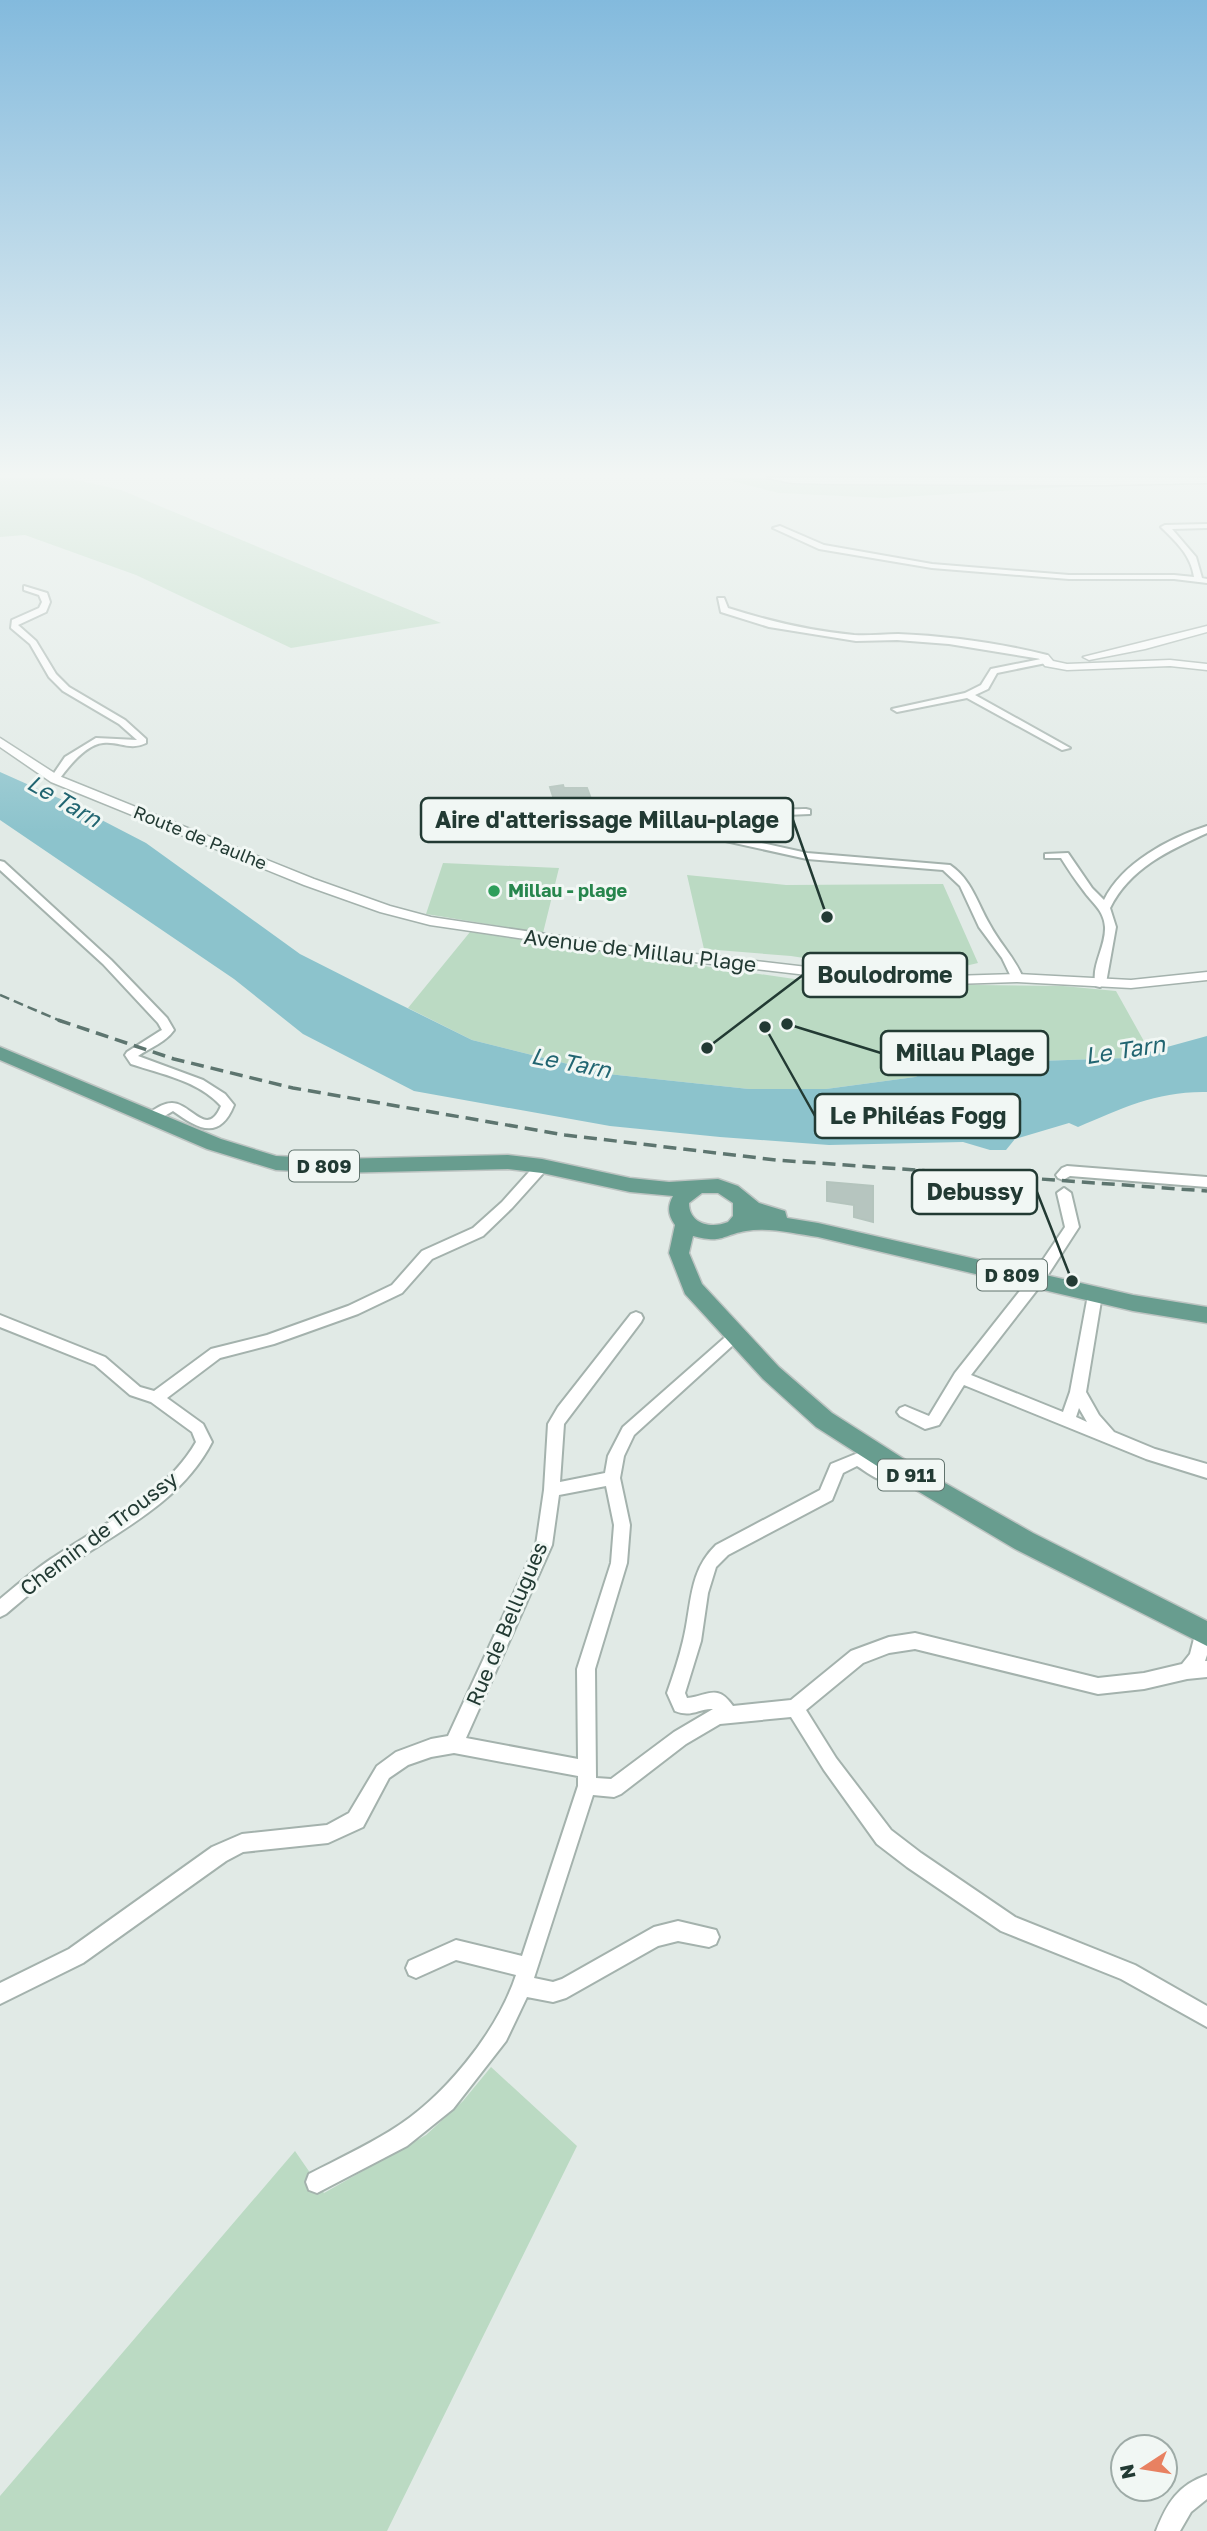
<svg xmlns="http://www.w3.org/2000/svg" width="1207" height="2531" viewBox="0 0 1207 2531" font-family="'Golos Text',sans-serif">
  <style>
    .green { fill: #bbdac3 }
    .water { fill: #8cc3cc }
    .building { fill: #b6c5bf; stroke: #b4c4bd; stroke-width: 2 }
    .lines { fill: none; stroke-linecap: round; stroke-linejoin: round }
    .minor-casing { stroke: #a4b2ad; stroke-width: 4 }
    .tertiary-casing { stroke: #a4b2ad; stroke-width: 3 }
    .primary-casing { stroke: #bdc4c2; stroke-width: 3 }
    .minor { fill: #fff; fill-rule: evenodd }
    .tertiary { fill: #fff; fill-rule: evenodd }
    .primary { fill: #689d8f; fill-rule: evenodd }
    .rail-far1 { stroke: #5d756f; stroke-width: 2.5; stroke-dasharray: 10 5; stroke-linecap: butt }
    .rail { stroke: #5d756f; stroke-width: 3.5; stroke-dasharray: 13 7; stroke-linecap: butt }
    .leisure-dot { fill: #2e9e5b; stroke: #f1f7f4; stroke-width: 2.5 }
    .labels { text-anchor: middle; stroke-width: 6; stroke-linejoin: round; paint-order: stroke }
    .far-street-label { font-size: 18px; fill: #223a33; stroke: #f1f7f4 }
    .far-leisure-label { font-size: 18px; font-weight: bold; fill: #27864d; stroke: #f1f7f4; text-anchor: start }
    .shield { fill: #f1f7f4; stroke: #60736d; stroke-width: 2 }
    .shield-label { font-size: 19px; font-weight: bold; fill: #223a33 }
    .street-label { font-size: 21px; fill: #223a33; stroke: #f1f7f4 }
    .water-label { font-size: 23px; font-style: italic; fill: #216571; stroke: #f1f7f4 }
    .leader { fill: none; stroke: #223a33; stroke-width: 2.5 }
    .callout-dot { fill: #223a33; stroke: #f1f7f4; stroke-width: 2.5 }
    .callout { fill: #f1f7f4; stroke: #223a33; stroke-width: 2.5 }
    .callout-label { font-size: 23px; text-anchor: middle; font-weight: bold; fill: #223a33 }
  </style>
  <rect width="100%" height="100%" fill="#e1eae6"/>
  <path class="green" d="M0,478H68L121,490L441,623L291,648L136,575L25,535L0,537Z
    M720,478H1207V483L1101,485L884,498L779,493Z
    M443,863L559,868L543,933L426,914Z
    M687,875L786,885L943,884L978,963L948,970L888,971L791,956L704,949Z
    M470,932L849,987L895,984L1063,986L1116,991L1150,1052L1127,1058L948,1064L915,1077L826,1089H749L608,1074L472,1040L408,1008Z
    M491,2067L577,2146L387,2531H0V2496L295,2151L324,2193L426,2135L463,2101Z"/>
  <path class="water" d="M0,772L65,801L146,843L300,954L385,997L472,1040L608,1074L749,1089H826L915,1077L948,1064L1127,1058L1207,1036V1092C1157,1091 1123,1108 1078,1127L1069,1123L1015,1139L1006,1150H990L963,1142L829,1145L720,1137L610,1126L414,1091L303,1034L234,979L0,820Z"/>
  <path class="building" d="M563,785L564,788H587L594,807L571,809L570,805L556,806L550,787Z
    M827,1182L873,1186V1222L854,1217V1205L827,1201Z"/>
  <g class="lines">
    <defs>
      <path id="minor" d="M1207,524V528L1172,529L1196,557L1202,578L1207,579V583L1174,579H1069L932,568L819,549L773,528L780,526L824,545L932,564L1069,575H1174L1194,577C1191,555 1176,542 1161,527L1165,525Z
        M24,586L47,593L50,602L46,612L18,625L36,641L56,674L69,687L125,720L146,739V743C130,751 119,741 103,743C85,745 68,767 58,781H52L50,779L65,757L96,738L137,740L119,724L63,691L49,677L30,644L11,628L12,620L39,608L42,602L39,595L24,590Z
        M718,598H724L728,608C769,621 811,631 854,635C869,636 883,634 898,634C947,636 999,643 1047,655L1046,663L997,673L988,689L975,695L1070,748L1062,750L967,698L897,712L892,709L965,693L981,685L991,669L1041,659L949,644L897,640L856,641L769,627L721,612Z
        M806,809L810,810V814L684,819L666,822L807,853L950,865C972,880 977,903 990,925C1000,944 1015,958 1023,978L1021,981H1013L1002,958L979,927L960,886L943,870L807,859L657,826L654,820C672,808 778,810 806,809Z
        M1207,826V833C1168,851 1130,868 1110,908L1116,927L1106,983L1100,987L1096,986C1090,967 1106,947 1105,927C1104,910 1092,903 1083,890C1075,880 1068,869 1061,858H1045V854L1068,853L1092,888L1104,900C1122,863 1169,838 1207,826Z
        M0,861L4,862L111,960L167,1018L174,1030C165,1043 151,1047 138,1056L203,1080L225,1094L234,1105C219,1142 197,1128 173,1111L156,1121H146L145,1118L146,1115C154,1110 162,1103 172,1103C191,1103 207,1139 221,1106C199,1081 161,1074 131,1064L125,1055L127,1052L160,1031L162,1030L158,1023L103,964L0,870Z
        M542,1161L547,1163L549,1166L547,1169L512,1208L483,1236L432,1259L402,1293L358,1314L274,1344L220,1358L167,1398L203,1424L212,1442C181,1503 115,1533 61,1570C41,1583 24,1599 6,1614L0,1617V1599C17,1585 33,1571 51,1559C101,1525 165,1496 196,1442L192,1432L151,1402L130,1395L95,1365L0,1327V1315L105,1357L140,1387L154,1391L211,1349L267,1335L348,1306L392,1285L422,1251L473,1228L502,1202L537,1163Z
        M1067,1166L1207,1177V1187L1070,1176L1063,1180L1058,1178L1056,1175L1062,1168Z
        M1064,1188L1071,1193L1079,1227L1044,1281L971,1375L1063,1412L1070,1392L1088,1295L1090,1291H1100L1102,1295L1086,1392L1099,1415L1114,1432L1155,1449L1207,1464V1478L1146,1459L964,1385L939,1425L925,1429L900,1416L897,1412L900,1408L905,1406L929,1416L955,1373L1034,1273L1065,1227L1057,1193ZM1079,1408L1087,1422L1076,1417Z
        M636,1312L641,1314L643,1318L641,1322L564,1424L560,1482L605,1473L608,1456L623,1427L731,1332H741L743,1336L634,1435L624,1456L620,1478L630,1525L627,1563L595,1669L596,1778L611,1779L674,1732L713,1709C699,1708 692,1718 675,1711L667,1693C673,1676 679,1658 683,1641C692,1605 688,1572 716,1545L820,1490L831,1464L858,1453L892,1470L894,1475L892,1480C880,1484 867,1472 857,1466L843,1473L832,1500L728,1555L716,1567L708,1593L701,1641L685,1693L687,1698C708,1696 717,1683 733,1706L791,1700L851,1651L889,1637L915,1633L1098,1678L1144,1673L1182,1664L1190,1654L1197,1627L1203,1624L1207,1626V1655L1205,1661H1207V1677L1187,1679L1144,1689L1098,1694L915,1649L889,1653L863,1663L806,1710L836,1758L891,1830L921,1853L1015,1917L1135,1965L1207,2006V2027L1121,1979L1001,1931L907,1867L877,1844L824,1770L791,1717L720,1724L686,1744L621,1794L614,1797L593,1795L534,1978L553,1982L562,1979L654,1927L678,1921L716,1930L719,1937L716,1944L709,1947L678,1941L658,1946L566,1998L553,2002L527,1997L506,2041L453,2109L407,2146L317,2193L309,2190L306,2182L309,2174C336,2160 364,2147 390,2131C442,2100 497,2033 516,1975L456,1960L416,1978L409,1975L406,1968L409,1961L456,1940L522,1956L578,1786V1776L454,1753L431,1757L408,1765L389,1778L363,1827L328,1843L243,1852L226,1861L83,1963L0,2004V1983L69,1949L212,1847L242,1834L327,1825L349,1813L377,1766L396,1752L431,1739L448,1736L536,1545L544,1490L548,1424L558,1407L631,1314ZM606,1486L614,1525L611,1563L577,1669L578,1759L466,1738L552,1545L559,1495Z
        M1207,2475V2499L1191,2512L1180,2531H1156C1167,2503 1178,2485 1207,2475Z"/>
      <path id="tertiary" d="M767,478H1207V483L1105,485L833,484L792,483Z
        M1207,626V632L1145,649L1089,660L1083,657Z
        M1040,655H1048L1053,661L1067,664L1170,660L1207,664V670L1170,666L1067,670L1045,666L1038,657Z
        M0,738L59,776L314,879L390,906L431,917L634,947L867,974L919,977L1017,974L1131,980L1207,972V980L1131,988L1017,982L919,985L867,982L634,955L430,925L380,912L304,885L51,782L0,747Z"/>
      <path id="primary" d="M0,1047L221,1139L276,1156L336,1159L508,1155L542,1159L630,1178L669,1182L718,1179L738,1186L759,1203L785,1211L787,1218L818,1223L1133,1295L1207,1307V1323L1133,1311L818,1237C795,1234 769,1227 746,1231C722,1235 723,1244 693,1236L689,1253L702,1284L779,1367L832,1413L915,1466L1033,1533L1207,1621V1646L1015,1549L899,1480L816,1427L763,1379L685,1294L669,1253L675,1225C668,1215 667,1207 673,1196L630,1192L542,1173L508,1169L336,1173L276,1170L207,1149L0,1060ZM702,1193H718L733,1203V1216L728,1222C711,1229 689,1224 689,1203Z"/>
    </defs>
    <use href="#minor" class="minor-casing"/>
    <use href="#tertiary" class="tertiary-casing"/>
    <use href="#primary" class="primary-casing"/>
    <use href="#minor" class="minor"/>
    <use href="#tertiary" class="tertiary"/>
    <use href="#primary" class="primary"/>
    <path class="rail-far1" d="M0,995L63,1022"/>
    <path class="rail" d="M58,1020L174,1059L293,1088L565,1135L776,1160L1207,1191"/>
  </g>
  <linearGradient id="sky" x2="0" y2="1"><stop stop-color="#83badd"/><stop offset="0.57" stop-color="#f2f6f4"/><stop offset="1" stop-color="#f2f6f4" stop-opacity="0"/></linearGradient>
  <rect width="1207" height="833" fill="url(#sky)"/>
  <circle class="leisure-dot" cx="494" cy="891" r="7"/>
  <g class="labels">
    <g class="far-street-label">
      <text transform="translate(200 838) rotate(22)" y="6">Route de Paulhe</text>
    </g>
    <g class="far-leisure-label">
      <text x="508" y="897">Millau - plage</text>
    </g>
    <g class="shield">
      <rect x="289" y="1150.5" width="70" height="31" rx="5"/>
      <rect x="977" y="1259.5" width="70" height="31" rx="5"/>
      <rect x="878" y="1459.5" width="66" height="31" rx="5"/>
    </g>
    <g class="shield-label">
      <text x="324" y="1173">D 809</text>
      <text x="1012" y="1282">D 809</text>
      <text x="911" y="1482">D 911</text>
    </g>
    <g class="street-label">
      <text transform="translate(640 951) rotate(7)" y="7">Avenue de Millau Plage</text>
      <text transform="translate(99 1534) rotate(-37)" y="7">Chemin de Troussy</text>
      <text transform="translate(507 1624) rotate(-67)" y="7">Rue de Bellugues</text>
    </g>
    <g class="water-label">
      <text transform="translate(64 801) rotate(30)" y="8">Le Tarn</text>
      <text transform="translate(1125 1050) rotate(-9)" y="8">Le Tarn</text>
      <text transform="translate(571 1063) rotate(11)" y="8">Le Tarn</text>
    </g>
  </g>
  <path class="leader" d="M827 917L793 820M707 1048L803 975M787 1024L881 1053M765 1027L815 1116M1072 1281L1037 1192"/>
  <g class="callout-dot">
    <circle cx="827" cy="917" r="7"/>
    <circle cx="707" cy="1048" r="7"/>
    <circle cx="787" cy="1024" r="7"/>
    <circle cx="765" cy="1027" r="7"/>
    <circle cx="1072" cy="1281" r="7"/>
  </g>
  <g class="callout">
    <rect x="421" y="798" width="372" height="44" rx="7"/>
    <rect x="803" y="953" width="164" height="44" rx="7"/>
    <rect x="881" y="1031" width="167" height="44" rx="7"/>
    <rect x="815" y="1094" width="205" height="44" rx="7"/>
    <rect x="912" y="1170" width="125" height="44" rx="7"/>
  </g>
  <g class="callout-label">
    <text x="607" y="828">Aire d'atterissage Millau-plage</text>
    <text x="885" y="983">Boulodrome</text>
    <text x="965" y="1061">Millau Plage</text>
    <text x="918" y="1124">Le Philéas Fogg</text>
    <text x="975" y="1200">Debussy</text>
  </g>
  <g transform="translate(1144 2468) rotate(258)"><circle r="33" fill="#f1f7f4" stroke="#9eaba7" stroke-width="2"/>
  <path d="M0-5L12 26L0 18L-12 26Z" fill="#e88161"/>
  <text y="-10" font-size="19" font-weight="bold" text-anchor="middle" fill="#223a33">N</text>
  </g>
</svg>
